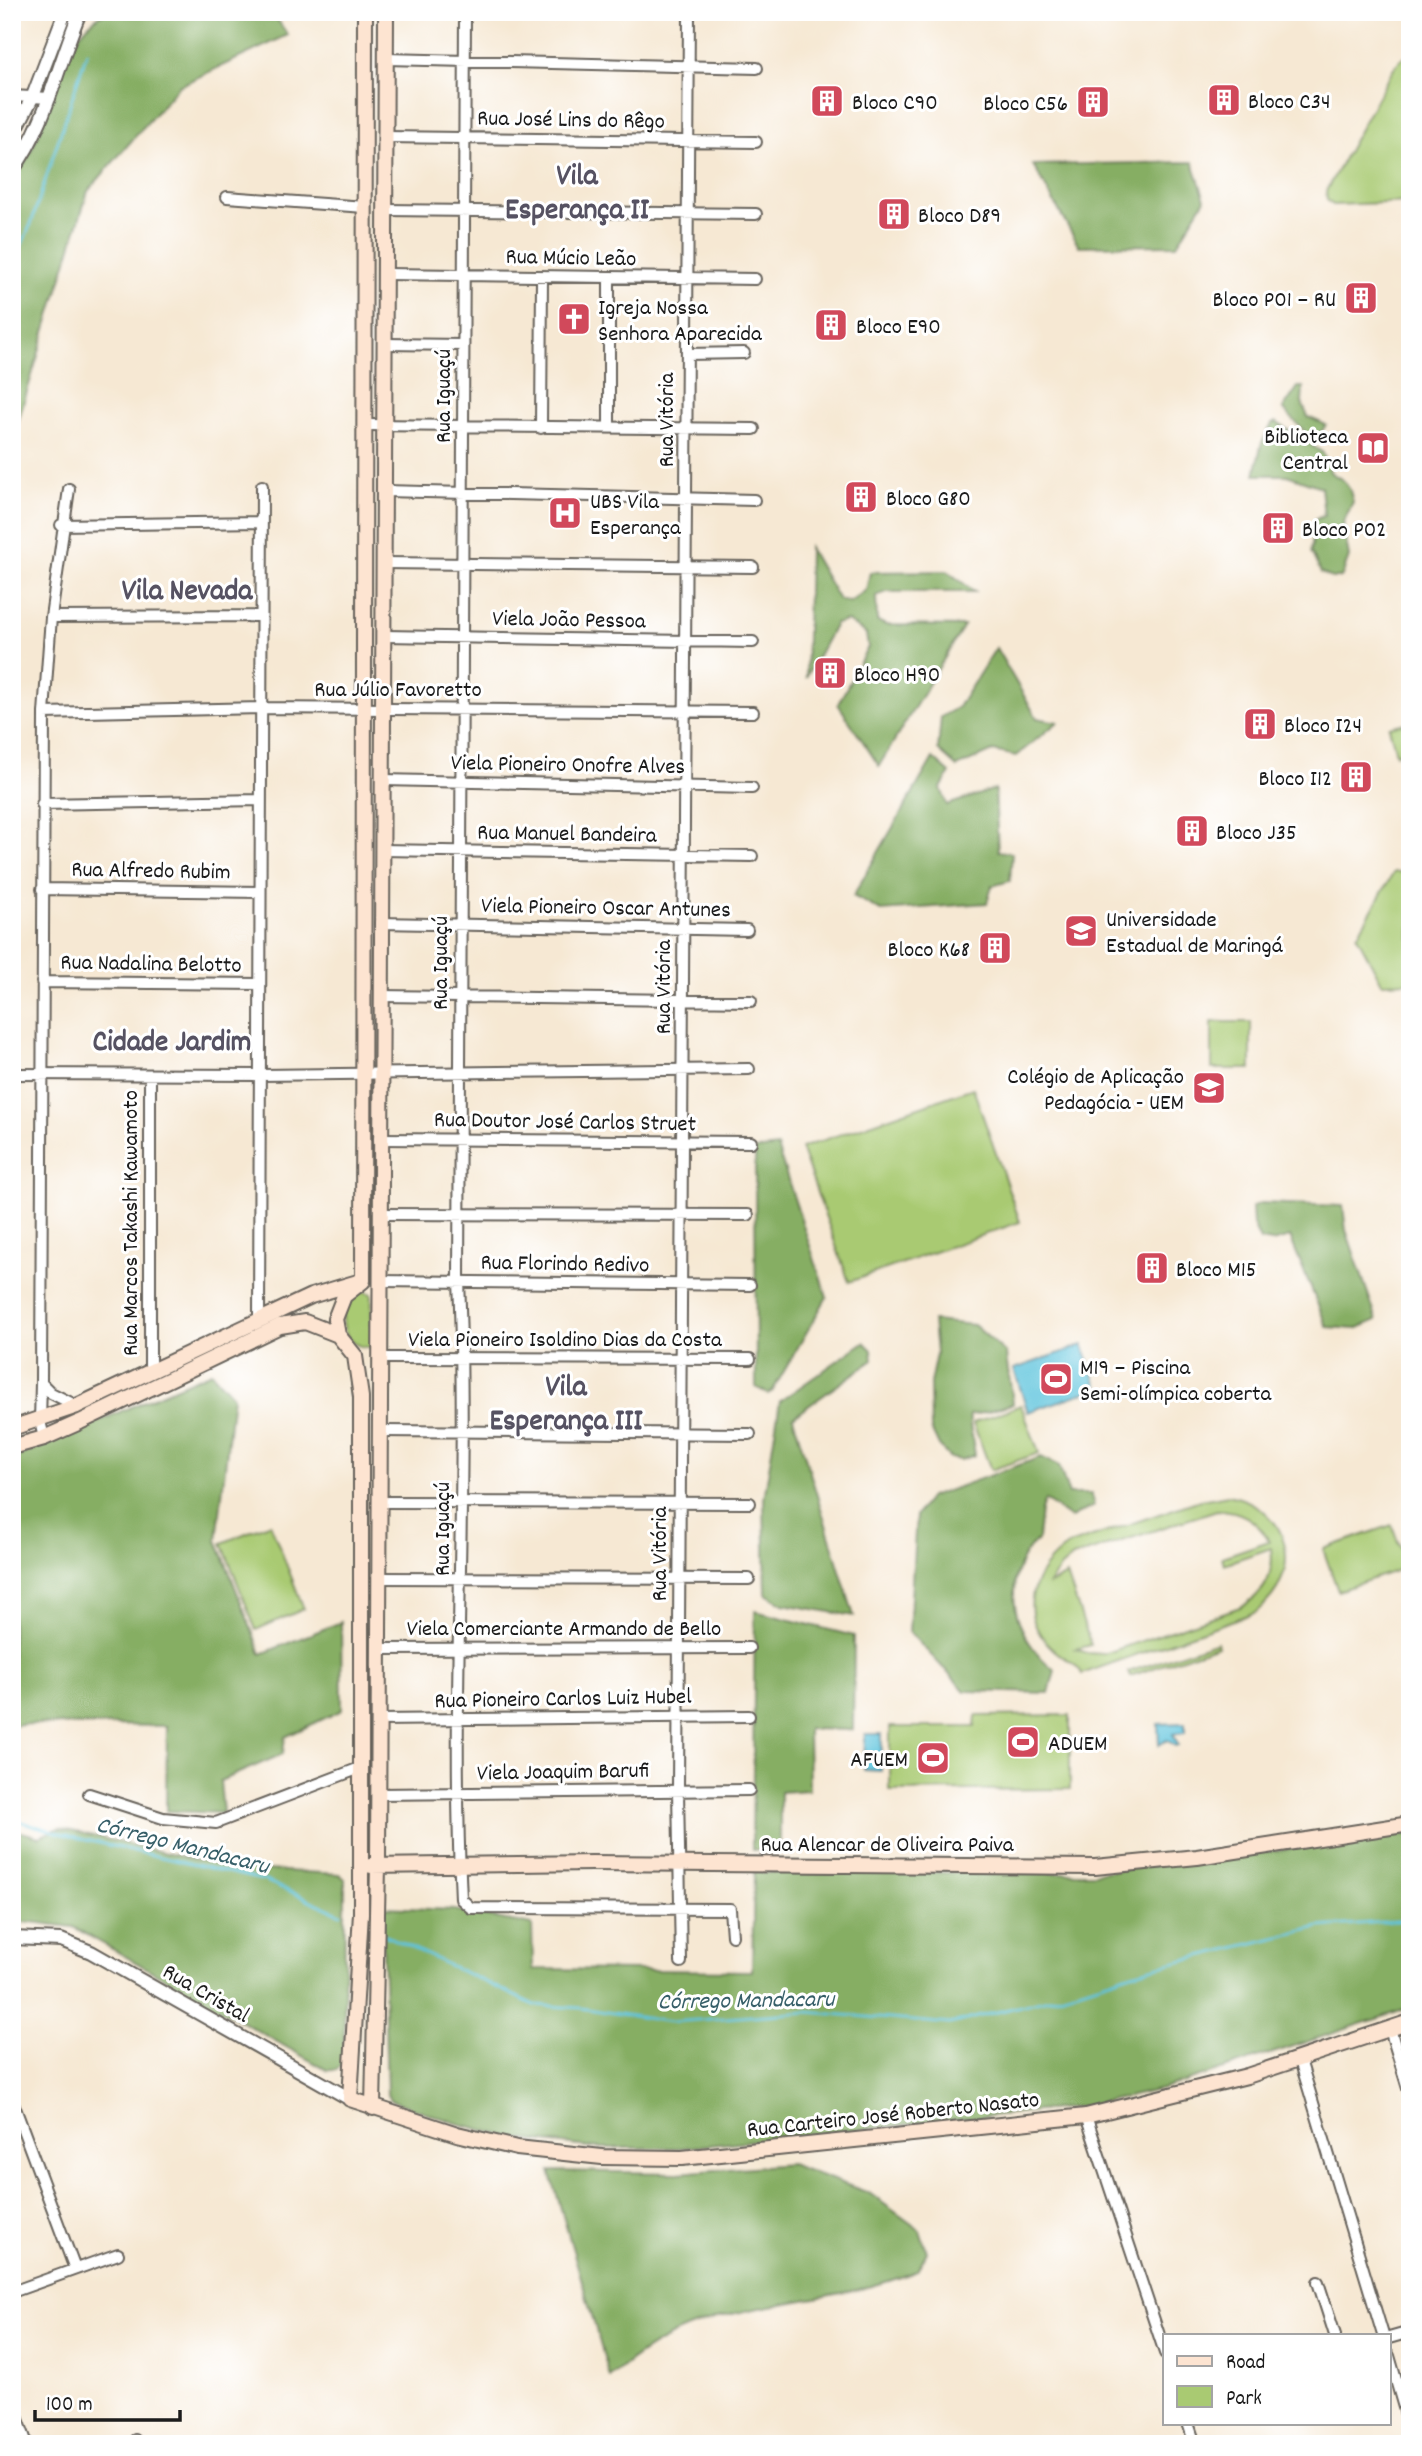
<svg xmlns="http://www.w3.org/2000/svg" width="1422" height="2456" viewBox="0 0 1422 2456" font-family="Dekko,sans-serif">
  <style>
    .green { fill: #a9ca72; stroke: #627347; stroke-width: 2; fill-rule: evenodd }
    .forest { fill: #86ae64; stroke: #516540; stroke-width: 2 }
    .water { fill: #5fc4dd; stroke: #3e707c; stroke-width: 2 }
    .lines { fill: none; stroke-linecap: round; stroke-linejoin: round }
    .stream { stroke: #5fc4dd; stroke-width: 2.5 }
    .minor-casing { stroke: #68635c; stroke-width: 14 }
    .tertiary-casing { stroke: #68635c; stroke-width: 16 }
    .secondary-casing { stroke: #68635c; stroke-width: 18 }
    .minor { stroke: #fff; stroke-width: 10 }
    .tertiary { stroke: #fff; stroke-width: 12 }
    .secondary { stroke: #fde4d1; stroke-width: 14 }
    .labels { text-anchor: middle; stroke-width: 6; stroke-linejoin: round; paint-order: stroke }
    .poi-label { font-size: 23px; fill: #1c1c1c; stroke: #fff; text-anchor: start }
    .street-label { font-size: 23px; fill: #1c1c1c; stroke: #fff }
    .water-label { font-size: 24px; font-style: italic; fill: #375f69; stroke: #fff }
    .district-label { font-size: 30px; font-weight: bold; fill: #565262; stroke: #fff }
  </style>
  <rect width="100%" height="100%" fill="#fff"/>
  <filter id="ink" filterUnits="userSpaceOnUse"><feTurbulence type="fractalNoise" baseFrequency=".0143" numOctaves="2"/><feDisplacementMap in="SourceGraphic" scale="14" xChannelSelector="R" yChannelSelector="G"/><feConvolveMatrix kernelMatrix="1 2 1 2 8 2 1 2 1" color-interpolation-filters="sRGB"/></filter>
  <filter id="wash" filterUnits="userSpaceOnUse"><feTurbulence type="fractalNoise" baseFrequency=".00686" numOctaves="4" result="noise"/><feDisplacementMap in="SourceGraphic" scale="28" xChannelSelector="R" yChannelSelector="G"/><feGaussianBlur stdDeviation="1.57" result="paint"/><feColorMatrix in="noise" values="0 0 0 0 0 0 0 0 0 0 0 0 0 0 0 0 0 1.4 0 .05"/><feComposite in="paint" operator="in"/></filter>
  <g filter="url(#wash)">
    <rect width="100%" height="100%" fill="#f6e8d3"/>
    <path class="green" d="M1410,57V202L1333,205L1327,200L1326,191L1393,69L1402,58Z
      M1410,722V750L1396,754L1389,727Z
      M1394,872H1410V982L1382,983L1357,936Z
      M1212,1022H1251V1069H1212Z
      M973,1088L1020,1222L849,1282L801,1148Z
      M361,1290L372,1294L371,1347C344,1348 340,1325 344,1303Z
      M1021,1405L1039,1453L991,1470L973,1423Z
      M1228,1495C1290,1507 1307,1573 1256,1612L1082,1674C1077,1662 1064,1659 1054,1650C1015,1615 1031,1571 1069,1545L1200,1500ZM1217,1510C1241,1510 1257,1520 1269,1541L1222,1557L1224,1564L1271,1548C1275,1575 1264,1595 1240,1607L1104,1654L1087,1653L1076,1649L1091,1645L1067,1575L1048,1585L1061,1567L1073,1557Z
      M270,1523L304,1609L256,1630L222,1543Z
      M1392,1525L1407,1567L1338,1591L1323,1549Z
      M1217,1642L1218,1646L1130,1676L1128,1672Z
      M1070,1715V1789L890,1791V1727H975L976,1716Z"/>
    <path class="forest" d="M106,12H272L288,35L179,86L88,191L12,441V182C19,171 27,161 32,149C53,104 58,38 106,12Z
      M1193,162L1205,199L1177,245L1079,246L1033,165Z
      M1298,387H1303L1302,403L1308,417L1326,425L1317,438L1308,435L1283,409Z
      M1276,422L1323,453L1331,473L1343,480L1350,490L1353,502L1343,523L1349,557L1341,578H1332L1321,573L1311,552L1315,519L1324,516L1321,487L1287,475H1255L1261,445L1272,424Z
      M809,548L839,600L850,602L866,590L870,572L947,571L975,592H887L876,596L877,621L886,625L964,626L879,766L838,704L868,647L866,634L847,621L835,624L806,678Z
      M996,648L1037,718L1058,722L1016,756L993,751L957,767L938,750L941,717L958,707Z
      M933,758L950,773L941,788L947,805L995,789L998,851L1012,853L1010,881L992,886L987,903L881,911L853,896Z
      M777,1147L827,1297L772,1392L768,1394L756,1387L755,1150Z
      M1260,1203L1343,1206L1346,1230L1377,1320L1356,1329L1327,1327L1290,1237L1272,1242L1260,1240L1253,1225L1252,1207Z
      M933,1321L974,1325L1006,1353C1007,1372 1012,1387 1013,1404C998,1407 986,1414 970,1415C968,1421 974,1446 975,1455L961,1460L950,1458L939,1446L931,1429L930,1383L936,1354Z
      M864,1342L872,1350L873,1360L793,1417L854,1616L783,1604L766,1594L764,1499L780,1401Z
      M211,1372L233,1396L217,1540L261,1654L341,1622L342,1710L285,1737L283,1754L220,1781L223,1813L166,1811L167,1726L20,1724L12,1726V1459Z
      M1041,1457L1059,1466L1069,1494H1091L1094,1506L1071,1518L1045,1500L1041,1510L1038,1539C996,1578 1014,1639 1055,1670L1049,1693L965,1691L909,1632L916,1515L930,1497Z
      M755,1611L854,1636L853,1730L808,1729L809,1790L780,1792V1850H752Z
      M59,1828L231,1868L339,1874L345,1879L344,2060C340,2069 336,2071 327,2070L73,1927L31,1922L12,1923V1829L39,1837Z
      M1410,1834V2008L1163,2089L1086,2106L682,2148H598L518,2139L456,2123L390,2100L387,2095L382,1907L455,1910L532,1925L533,1969L752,1971L754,1872L1094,1873Z
      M790,2164L869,2193L920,2230L927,2252L917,2271C810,2315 702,2291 610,2378L550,2171L678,2173Z"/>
    <path class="water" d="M1083,1345L1098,1388L1028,1412L1014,1369Z
      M1185,1723V1733L1173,1734L1178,1745L1175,1746L1167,1740L1159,1745L1158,1724Z
      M865,1734H882L881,1771L864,1770Z"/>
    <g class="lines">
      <path class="stream" d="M12,266L31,224L87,52
        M12,1819L77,1838L266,1881L341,1914
        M380,1933L534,2005L581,2008L671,2022L808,2012L950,2024L1060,1996L1135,1972L1319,1927L1410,1920"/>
    </g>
  </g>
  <g filter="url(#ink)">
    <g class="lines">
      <defs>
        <path id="minor" d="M465,12L459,1281C468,1487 451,1694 461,1899L471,1908L730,1909L732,1936
          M386,59L757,68
          M12,96L50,98
          M386,137L756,142
          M227,197L365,207
          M386,210L756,214
          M386,274L755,279
          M384,344L463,345
          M687,354L744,353
          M365,425L754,429
          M541,428L542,277
          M609,428V278
          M384,491L754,500
          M61,525L261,522
          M384,563L753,567
          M51,617L261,616
          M384,636L753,642
          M44,713L261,708L753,712
          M383,780L752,788
          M42,804L260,800
          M381,850L752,856
          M42,889L260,892
          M380,923L747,930
          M42,982L260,984
          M380,996L751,1001
          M12,1074L261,1075L749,1069
          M150,1075V1370
          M379,1139L751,1142
          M379,1214L748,1215
          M379,1281L750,1285
          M259,1320L262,486
          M381,1358L750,1359
          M41,1383L44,713L51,617L69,489
          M380,1431L750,1434
          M44,1438L40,1421L41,1383L51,1393L77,1406
          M379,1502L750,1503
          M378,1578L749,1579
          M378,1649L749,1648
          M378,1720L749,1716
          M89,1794L163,1818L216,1823L360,1768
          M378,1794L749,1790
          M681,1962L678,1790L689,12
          M1390,2029L1410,2095
          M1300,2060L1383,2335
          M12,2100L75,2269
          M1086,2116L1165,2353
          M1318,2282L1335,2335
          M12,2292L118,2254
          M1389,2338L1410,2332
          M1389,2356L1410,2428
          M12,2403L27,2444
          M1188,2423L1195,2444
          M135,2440L136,2444"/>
        <path id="tertiary" d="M12,137L33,96L65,12
          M12,171C47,124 57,66 80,12
          M12,1938L61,1940L91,1952L350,2099"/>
        <path id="secondary" d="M365,12L363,1281L344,1296L335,1319L338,1335L355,1356L361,1397V1913L350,2099L457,2134L517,2148L602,2157L682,2158L1086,2116L1247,2076L1410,2022
          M12,1428L77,1406L311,1296L361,1281
          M12,1447L44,1438L80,1422L280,1326L305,1322L338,1335
          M371,1866L592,1863L1095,1867L1197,1857L1410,1824
          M373,2108L378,1866L386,12"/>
      </defs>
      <use href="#minor" class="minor-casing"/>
      <use href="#tertiary" class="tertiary-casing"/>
      <use href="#secondary" class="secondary-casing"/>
      <use href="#minor" class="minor"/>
      <use href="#tertiary" class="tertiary"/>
      <use href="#secondary" class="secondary"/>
    </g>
  </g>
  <defs>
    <symbol id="building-square" viewBox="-11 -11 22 22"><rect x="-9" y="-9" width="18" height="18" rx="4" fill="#d1495b" stroke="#fff"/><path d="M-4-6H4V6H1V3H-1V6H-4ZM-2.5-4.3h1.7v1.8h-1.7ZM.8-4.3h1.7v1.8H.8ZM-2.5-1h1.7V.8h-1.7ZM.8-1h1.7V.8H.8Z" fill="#fff"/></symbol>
    <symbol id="church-square" viewBox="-11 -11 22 22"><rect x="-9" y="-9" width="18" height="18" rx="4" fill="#d1495b" stroke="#fff"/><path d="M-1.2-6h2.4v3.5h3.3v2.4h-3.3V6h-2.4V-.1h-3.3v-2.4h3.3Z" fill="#fff"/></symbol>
    <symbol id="library-square" viewBox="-11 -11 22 22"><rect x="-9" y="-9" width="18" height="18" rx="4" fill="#d1495b" stroke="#fff"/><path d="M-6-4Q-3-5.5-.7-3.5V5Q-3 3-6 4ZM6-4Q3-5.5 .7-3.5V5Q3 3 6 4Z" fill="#fff"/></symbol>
    <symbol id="hospital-square" viewBox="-11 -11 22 22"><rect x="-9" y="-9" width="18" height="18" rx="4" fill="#d1495b" stroke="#fff"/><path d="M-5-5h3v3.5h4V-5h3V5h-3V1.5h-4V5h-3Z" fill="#fff"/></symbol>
    <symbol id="university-square" viewBox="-11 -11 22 22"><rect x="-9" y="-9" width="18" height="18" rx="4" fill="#d1495b" stroke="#fff"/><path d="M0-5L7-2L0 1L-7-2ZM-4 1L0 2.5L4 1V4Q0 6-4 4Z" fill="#fff"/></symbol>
    <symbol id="school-square" viewBox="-11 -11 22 22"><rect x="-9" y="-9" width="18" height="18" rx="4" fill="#d1495b" stroke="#fff"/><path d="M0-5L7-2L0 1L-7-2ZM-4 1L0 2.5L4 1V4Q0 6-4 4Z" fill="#fff"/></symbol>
    <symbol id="stadium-square" viewBox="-11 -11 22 22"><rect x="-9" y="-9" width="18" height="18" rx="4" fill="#d1495b" stroke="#fff"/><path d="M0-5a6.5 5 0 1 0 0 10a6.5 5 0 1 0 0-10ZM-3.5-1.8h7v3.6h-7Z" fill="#fff"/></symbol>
  </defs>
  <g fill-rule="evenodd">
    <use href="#building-square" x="1205" y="81" width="38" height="38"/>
    <use href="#building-square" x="808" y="82" width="38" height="38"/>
    <use href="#building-square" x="1074" y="83" width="38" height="38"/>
    <use href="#building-square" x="875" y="195" width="38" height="38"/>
    <use href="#building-square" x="1342" y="279" width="38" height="38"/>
    <use href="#church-square" x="555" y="300" width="38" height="38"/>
    <use href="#building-square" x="812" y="306" width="38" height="38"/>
    <use href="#library-square" x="1354" y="429" width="38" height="38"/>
    <use href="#building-square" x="842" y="478" width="38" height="38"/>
    <use href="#hospital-square" x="546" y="494" width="38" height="38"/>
    <use href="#building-square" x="1259" y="509" width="38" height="38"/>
    <use href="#building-square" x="811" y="654" width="38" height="38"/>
    <use href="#building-square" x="1241" y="705" width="38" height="38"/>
    <use href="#building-square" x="1337" y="758" width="38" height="38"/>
    <use href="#building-square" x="1173" y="812" width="38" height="38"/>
    <use href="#university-square" x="1062" y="912" width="38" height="38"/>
    <use href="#building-square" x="976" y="929" width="38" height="38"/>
    <use href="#school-square" x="1190" y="1069" width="38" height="38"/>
    <use href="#building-square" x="1133" y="1249" width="38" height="38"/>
    <use href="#stadium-square" x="1037" y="1360" width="38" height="38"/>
    <use href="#stadium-square" x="1004" y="1723" width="38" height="38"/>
    <use href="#stadium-square" x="914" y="1739" width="38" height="38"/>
  </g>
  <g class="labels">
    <g class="poi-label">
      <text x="1248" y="108">Bloco C34</text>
      <text x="852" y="109">Bloco C90</text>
      <text x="1068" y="110" text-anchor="end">Bloco C56</text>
      <text x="918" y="222">Bloco D89</text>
      <text x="1336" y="306" text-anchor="end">Bloco P01 – RU</text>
      <text x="598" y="314">Igreja Nossa<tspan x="598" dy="26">Senhora Aparecida</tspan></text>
      <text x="856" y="333">Bloco E90</text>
      <text x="1348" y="443" text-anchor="end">Biblioteca<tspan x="1348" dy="26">Central</tspan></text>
      <text x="886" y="505">Bloco G80</text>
      <text x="590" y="508">UBS Vila<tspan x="590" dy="26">Esperança</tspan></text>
      <text x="1302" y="536">Bloco P02</text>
      <text x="854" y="681">Bloco H90</text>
      <text x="1284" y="732">Bloco I24</text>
      <text x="1332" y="785" text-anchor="end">Bloco I12</text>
      <text x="1216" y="839">Bloco J35</text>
      <text x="1106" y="926">Universidade<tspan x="1106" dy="26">Estadual de Maringá</tspan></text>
      <text x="970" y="956" text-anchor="end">Bloco K68</text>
      <text x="1184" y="1083" text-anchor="end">Colégio de Aplicação<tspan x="1184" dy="26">Pedagócia - UEM</tspan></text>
      <text x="1176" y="1276">Bloco M15</text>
      <text x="1080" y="1374">M19 – Piscina<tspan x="1080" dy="26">Semi-olímpica coberta</tspan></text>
      <text x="1048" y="1750">ADUEM</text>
      <text x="908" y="1766" text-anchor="end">AFUEM</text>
    </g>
    <g class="street-label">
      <text transform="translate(571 118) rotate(1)" y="8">Rua José Lins do Rêgo</text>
      <text transform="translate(571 256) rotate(1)" y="8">Rua Múcio Leão</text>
      <text transform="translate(442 396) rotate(-90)" y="8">Rua Iguaçú</text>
      <text transform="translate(665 420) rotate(-90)" y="8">Rua Vitória</text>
      <text transform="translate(569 618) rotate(1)" y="8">Viela João Pessoa</text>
      <text x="398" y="696">Rua Júlio Favoretto</text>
      <text transform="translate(568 763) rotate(1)" y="8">Viela Pioneiro Onofre Alves</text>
      <text transform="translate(567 832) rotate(1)" y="8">Rua Manuel Bandeira</text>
      <text transform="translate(151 869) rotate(1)" y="8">Rua Alfredo Rubim</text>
      <text transform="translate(606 906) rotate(1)" y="8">Viela Pioneiro Oscar Antunes</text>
      <text transform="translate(151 962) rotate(1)" y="8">Rua Nadalina Belotto</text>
      <text transform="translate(439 963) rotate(-90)" y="8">Rua Iguaçú</text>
      <text transform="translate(662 987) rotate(-90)" y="8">Rua Vitória</text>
      <text transform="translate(565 1120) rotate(1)" y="8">Rua Doutor José Carlos Struet</text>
      <text transform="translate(129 1223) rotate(-90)" y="8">Rua Marcos Takashi Kawamoto</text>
      <text transform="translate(565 1262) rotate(1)" y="8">Rua Florindo Redivo</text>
      <text x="565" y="1346">Viela Pioneiro Isoldino Dias da Costa</text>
      <text transform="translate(441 1529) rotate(-90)" y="8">Rua Iguaçú</text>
      <text transform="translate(658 1554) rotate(-90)" y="8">Rua Vitória</text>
      <text x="564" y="1635">Viela Comerciante Armando de Bello</text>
      <text transform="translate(563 1697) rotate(-1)" y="8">Rua Pioneiro Carlos Luiz Hubel</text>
      <text transform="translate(563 1770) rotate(-1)" y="8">Viela Joaquim Barufi</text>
      <text x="887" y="1851">Rua Alencar de Oliveira Paiva</text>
      <text transform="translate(207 1992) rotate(30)" y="8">Rua Cristal</text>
      <text transform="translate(893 2113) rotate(-6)" y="8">Rua Carteiro José Roberto Nasato</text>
    </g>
    <g class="water-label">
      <text transform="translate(183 1844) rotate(14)" y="8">Córrego Mandacaru</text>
      <text transform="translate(746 1999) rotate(-1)" y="8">Córrego Mandacaru</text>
    </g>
    <g class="district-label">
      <text x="577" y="184">Vila<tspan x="577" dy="34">Esperança II</tspan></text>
      <text x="187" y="599">Vila Nevada</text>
      <text x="172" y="1050">Cidade Jardim</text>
      <text x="566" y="1395">Vila<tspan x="566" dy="34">Esperança III</tspan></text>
    </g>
  </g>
  <rect width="1422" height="2456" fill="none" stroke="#fff" stroke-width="42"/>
  <rect x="1163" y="2334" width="228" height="91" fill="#ffffff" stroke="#a4a4a4" stroke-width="2"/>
  <rect x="1177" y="2356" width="35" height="10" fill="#fde4d1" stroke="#a4a4a4" stroke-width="2"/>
  <text x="1226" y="2368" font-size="21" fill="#1c1c1c">Road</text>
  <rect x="1177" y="2386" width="35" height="21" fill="#a9ca72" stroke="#a4a4a4" stroke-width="2"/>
  <text x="1226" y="2404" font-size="21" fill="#1c1c1c">Park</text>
  <path d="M35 2410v10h145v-10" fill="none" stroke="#1c1c1c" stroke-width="3.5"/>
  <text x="46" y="2410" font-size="21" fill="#1c1c1c" stroke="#ffffff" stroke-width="5" paint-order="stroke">100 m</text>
</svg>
